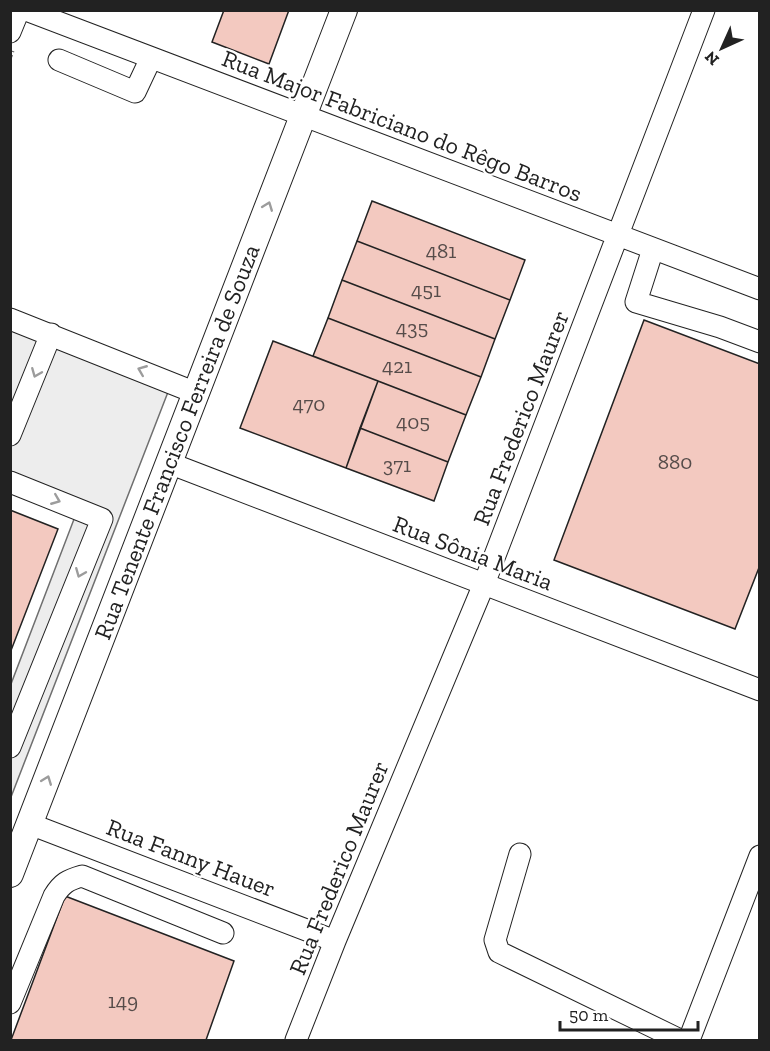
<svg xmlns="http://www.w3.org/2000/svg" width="770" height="1051" viewBox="0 0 770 1051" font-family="'Zilla Slab',serif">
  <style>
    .parking { fill: #ededed; stroke: #6f6f6f; stroke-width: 1.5 }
    .building { fill: #f3c9c0; stroke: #222; stroke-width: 1.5 }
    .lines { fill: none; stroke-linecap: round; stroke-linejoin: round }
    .minor-casing { stroke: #222; stroke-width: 23 }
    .major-casing { stroke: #222; stroke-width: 28 }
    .path { stroke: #646464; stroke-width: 3; stroke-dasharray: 4.5 3; stroke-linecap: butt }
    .minor { stroke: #fff; stroke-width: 21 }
    .major { stroke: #fff; stroke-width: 26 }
    .oneway { stroke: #9c9c9c }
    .labels { text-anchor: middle; stroke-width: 4.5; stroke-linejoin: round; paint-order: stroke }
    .number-label { font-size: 21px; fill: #564c4a }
    .street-label { font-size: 24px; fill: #222; stroke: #fff }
  </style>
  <rect width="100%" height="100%" fill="#fff"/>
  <path class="parking" d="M11,311L175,374L11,797V684L76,514L11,488Z"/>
  <path class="building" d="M224,10H289L269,64L212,42Z
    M372,201L525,260L510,300L357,241Z
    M357,241L510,300L495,339L342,280Z
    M342,280L495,339L481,377L328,318Z
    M328,318L481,377L466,415L313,356Z
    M644,320L760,364V565L735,629L554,560Z
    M273,341L378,381L346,468L240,428Z
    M378,381L466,415L448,462L360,428Z
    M360,428L448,462L434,501L346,468Z
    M10,510L58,529L10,653Z
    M65,896L234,961L206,1040H11Z"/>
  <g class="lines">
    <defs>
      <path id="minor" d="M26,10L760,289
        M10,32L19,10
        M59,60L135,92L151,58
        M653,249L636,302L720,327L760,342
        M10,319L196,393
        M10,435L51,334
        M169,463L760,690
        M10,482L102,519L10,747
        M30,824L335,941
        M520,854L495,940L499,952L680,1040
        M10,1003L54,896C62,883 68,880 82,876L223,933
        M296,1040L335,941L484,584L704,10
        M689,1040L760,856"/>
      <path id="major" d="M10,874L344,10"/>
    </defs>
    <use href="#minor" class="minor-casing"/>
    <use href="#major" class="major-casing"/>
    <path class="path" d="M10,59L13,51"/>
    <use href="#minor" class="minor"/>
    <use href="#major" class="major"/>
  </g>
  <defs><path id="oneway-chevron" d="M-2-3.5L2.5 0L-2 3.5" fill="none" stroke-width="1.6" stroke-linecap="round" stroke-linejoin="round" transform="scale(1.5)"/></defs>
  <g class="oneway">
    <use href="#oneway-chevron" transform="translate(268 206) rotate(-69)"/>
    <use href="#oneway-chevron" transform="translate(142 370) rotate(-158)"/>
    <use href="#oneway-chevron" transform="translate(36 373) rotate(112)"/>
    <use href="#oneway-chevron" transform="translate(56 500) rotate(22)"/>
    <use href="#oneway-chevron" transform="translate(80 573) rotate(112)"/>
    <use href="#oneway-chevron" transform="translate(47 780) rotate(-69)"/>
  </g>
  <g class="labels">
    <g class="number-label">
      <text x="441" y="258">481</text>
      <text x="426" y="297">451</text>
      <text x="412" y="335">435</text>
      <text x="397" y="373">421</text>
      <text x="309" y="411">470</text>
      <text x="413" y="429">405</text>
      <text x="675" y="469">880</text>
      <text x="397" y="472">371</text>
      <text x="123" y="1008">149</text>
    </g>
    <g class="street-label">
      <text transform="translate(402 126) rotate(21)" y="8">Rua Major Fabriciano do Rêgo Barros</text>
      <text transform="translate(521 418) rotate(-69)" y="8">Rua Frederico Maurer</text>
      <text transform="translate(177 442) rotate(-69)" y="8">Rua Tenente Francisco Ferreira de Souza</text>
      <text transform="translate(473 553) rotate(21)" y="8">Rua Sônia Maria</text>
      <text transform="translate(191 858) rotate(21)" y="8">Rua Fanny Hauer</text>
      <text transform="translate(339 868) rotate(-68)" y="8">Rua Frederico Maurer</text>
    </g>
  </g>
  <rect width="770" height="1051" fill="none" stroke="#222222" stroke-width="24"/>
  <g transform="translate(722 48) rotate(225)" stroke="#ffffff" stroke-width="4.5" paint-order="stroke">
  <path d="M0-4.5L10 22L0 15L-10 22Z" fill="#222222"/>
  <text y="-9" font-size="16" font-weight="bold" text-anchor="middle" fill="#222222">N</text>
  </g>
  <path d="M560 1021v9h138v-9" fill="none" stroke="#222222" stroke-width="3"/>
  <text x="569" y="1021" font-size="18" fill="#222222" stroke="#ffffff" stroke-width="4.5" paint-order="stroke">50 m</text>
</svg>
